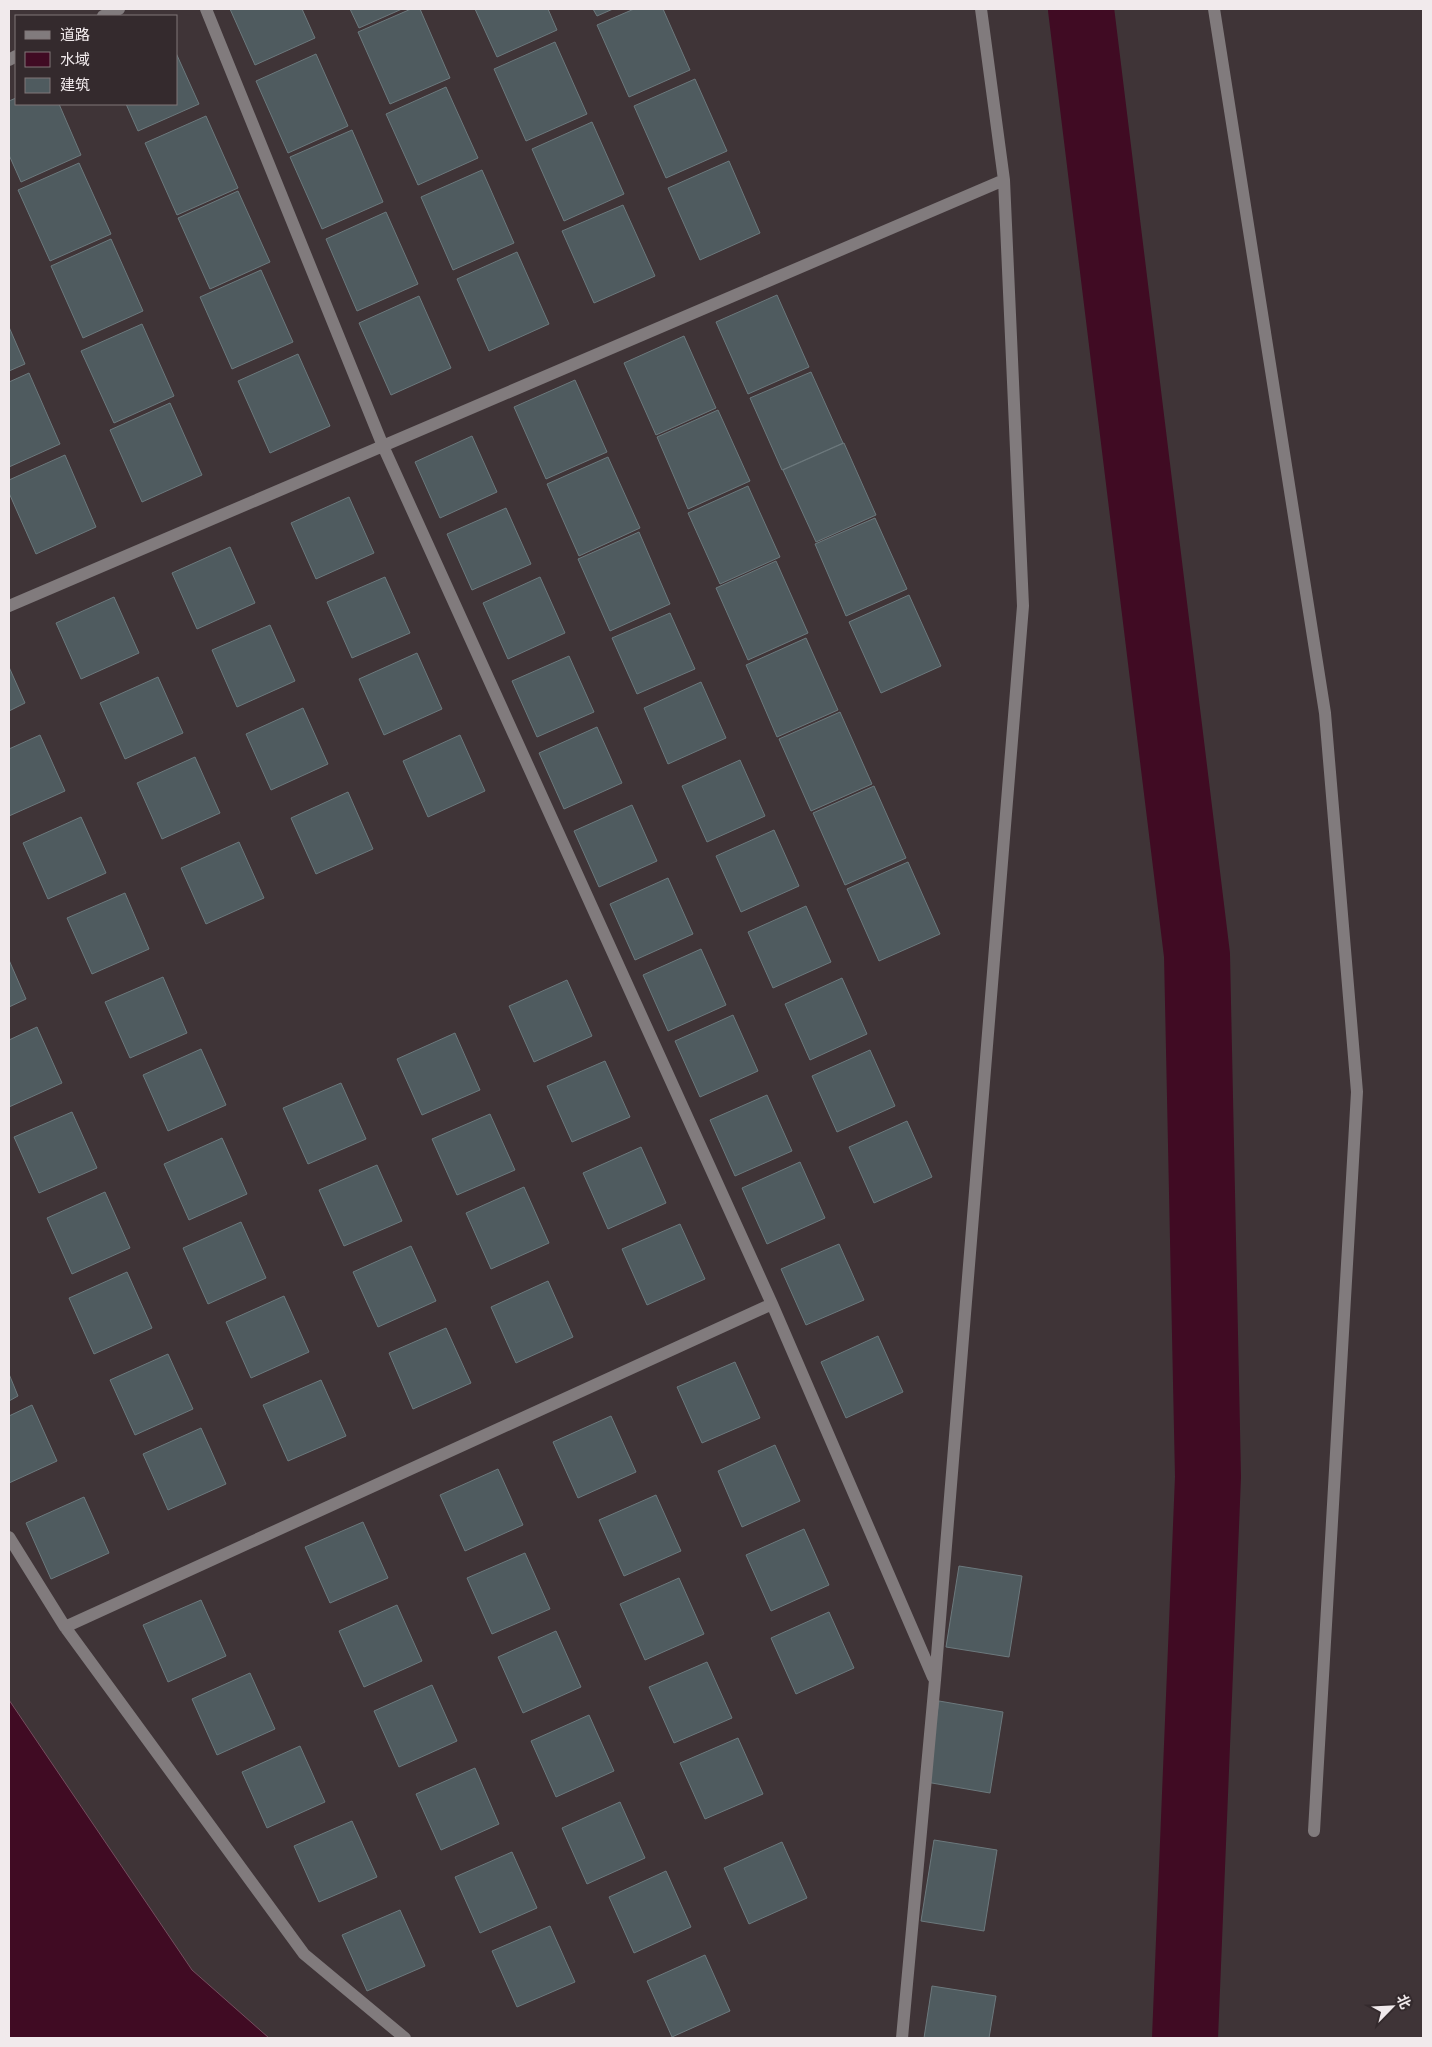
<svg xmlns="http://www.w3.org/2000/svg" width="1432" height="2047" viewBox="0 0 1432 2047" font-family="Arial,'Noto Sans SC',sans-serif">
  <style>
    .water { fill: #400b23; stroke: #754e5f }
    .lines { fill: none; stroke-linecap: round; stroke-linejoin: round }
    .river { stroke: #400b23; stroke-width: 66 }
    .building { fill: #4f5b5f; stroke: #6c797d }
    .minor { stroke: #817b7d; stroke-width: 12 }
  </style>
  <rect width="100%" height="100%" fill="#3f3437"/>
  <path class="water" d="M9,1700L192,1970L269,2038H9Z"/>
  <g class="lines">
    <path class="river" d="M1081,9L1197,955L1208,1477L1185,2038"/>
  </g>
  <path class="building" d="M230,9H302L315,38L255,65Z
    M350,9H402L359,28Z
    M411,9H420L450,78L390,104L358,32Z
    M475,9H548L557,30L497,57Z
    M593,9H613L597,16Z
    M634,9H663L690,70L629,97L597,25Z
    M555,42L587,114L526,141L494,69Z
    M176,53L199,104L138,131L126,104H176Z
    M316,54L348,126L288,153L256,81Z
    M695,79L727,151L666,178L634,106Z
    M446,87L478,158L418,185L386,114Z
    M16,98V104H59L81,155L21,182L9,155V101Z
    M206,116L238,188L177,215L145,143Z
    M592,122L624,194L564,221L532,149Z
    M352,130L383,202L322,229L290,157Z
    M729,161L760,233L700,260L668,188Z
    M79,163L111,234L50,261L18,190Z
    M482,170L514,243L453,270L421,197Z
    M238,191L270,262L210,289L178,218Z
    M623,205L655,276L594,303L562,231Z
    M386,212L418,284L357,311L326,239Z
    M111,239L143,311L83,338L51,266Z
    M517,252L549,324L489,351L457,279Z
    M261,270L293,342L232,369L200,297Z
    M777,295L809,367L748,394L716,322Z
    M419,296L451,368L391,395L359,323Z
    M142,324L174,396L114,423L81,351Z
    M9,327L25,364L9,371Z
    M684,336L716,408L656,435L624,363Z
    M298,354L330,426L270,453L238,381Z
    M811,372L843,443L782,470L750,398Z
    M29,373L60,444L9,467V382Z
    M575,380L607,452L546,479L514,407Z
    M170,403L202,475L142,502L110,430Z
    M718,410L750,481L688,509L657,437Z
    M472,436L497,492L440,518L415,462Z
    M844,443L876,515L816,542L783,470Z
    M65,455L96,527L36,554L9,493V480Z
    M608,457L640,528L579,556L547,484Z
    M748,486L780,557L720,584L688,513Z
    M349,497L374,553L316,579L291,523Z
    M506,508L531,564L472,590L447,534Z
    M875,518L907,589L846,616L815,544Z
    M639,532L670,604L610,631L578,559Z
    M230,547L255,603L197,629L172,573Z
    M776,561L808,633L748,660L716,588Z
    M385,577L410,633L352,658L327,602Z
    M540,577L565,633L508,659L483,603Z
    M909,595L941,666L881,693L849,622Z
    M114,597L139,653L81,679L56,623Z
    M670,613L695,669L637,694L612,638Z
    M270,625L295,681L237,707L212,650Z
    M806,638L838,710L777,737L746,665Z
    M417,653L442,709L384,735L359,679Z
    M569,656L594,712L537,737L512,681Z
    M9,667L25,703L9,711Z
    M158,677L183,733L125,759L100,703Z
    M701,682L726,738L668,764L644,708Z
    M303,708L328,764L271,790L246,734Z
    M840,712L872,784L811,811L779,739Z
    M597,727L622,783L564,809L539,753Z
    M40,735L65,791L9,816V749Z
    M460,735L485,791L428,817L403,761Z
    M195,757L220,813L162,839L137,783Z
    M740,760L765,816L707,842L682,786Z
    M874,786L906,858L845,885L813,813Z
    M348,792L373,849L316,874L291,818Z
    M632,805L657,861L599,887L574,831Z
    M81,817L106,873L48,899L23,843Z
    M774,830L799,886L741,912L716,856Z
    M239,842L264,898L206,924L181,868Z
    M908,862L940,934L879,961L847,889Z
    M668,878L693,934L635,960L610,904Z
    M125,893L149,949L92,974L67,918Z
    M806,906L831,962L773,988L748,932Z
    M701,949L726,1005L668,1031L643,975Z
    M9,960L26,999L9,1007Z
    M163,977L187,1033L130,1058L105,1002Z
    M842,978L867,1034L810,1060L785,1004Z
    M567,980L592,1036L534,1062L509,1006Z
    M733,1015L758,1071L700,1097L675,1041Z
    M37,1027L62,1083L9,1107V1040Z
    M455,1033L480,1090L422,1115L397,1059Z
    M201,1049L226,1105L168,1131L143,1075Z
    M870,1050L895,1106L837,1132L812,1076Z
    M605,1061L630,1117L572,1142L547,1086Z
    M341,1083L366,1139L308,1164L283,1108Z
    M767,1095L792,1151L735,1176L710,1120Z
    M72,1112L97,1168L39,1193L14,1137Z
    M490,1114L515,1170L457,1195L432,1139Z
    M907,1121L932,1177L874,1203L849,1147Z
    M222,1138L247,1194L189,1220L164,1164Z
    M641,1147L666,1203L608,1229L583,1173Z
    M800,1162L825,1218L767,1244L742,1188Z
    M377,1165L402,1221L344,1246L319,1190Z
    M524,1187L549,1243L491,1269L466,1213Z
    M105,1192L130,1248L72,1274L47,1218Z
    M241,1222L266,1278L208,1304L183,1248Z
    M680,1224L705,1279L647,1305L622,1249Z
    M839,1244L864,1300L806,1325L781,1269Z
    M411,1246L436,1301L378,1327L353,1272Z
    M127,1272L152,1328L94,1354L69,1298Z
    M548,1281L573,1337L516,1363L491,1307Z
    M284,1296L309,1352L251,1378L226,1322Z
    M446,1328L471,1383L413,1409L389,1353Z
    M878,1336L903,1392L846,1418L821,1362Z
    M168,1354L193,1409L135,1435L110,1380Z
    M735,1362L760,1418L702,1443L677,1387Z
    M9,1374L18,1396L9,1401Z
    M321,1380L346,1436L288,1461L263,1405Z
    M32,1405L57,1461L9,1483V1416Z
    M611,1416L636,1472L578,1498L553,1442Z
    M201,1428L226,1484L168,1510L143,1454Z
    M775,1445L800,1501L742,1527L718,1471Z
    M498,1469L523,1525L465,1551L440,1495Z
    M656,1495L681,1551L624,1576L599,1520Z
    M84,1497L109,1553L51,1579L26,1523Z
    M363,1522L388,1578L330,1603L305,1547Z
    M804,1529L829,1585L771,1611L746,1555Z
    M525,1553L550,1609L492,1634L467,1578Z
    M959,1566L1022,1576L1009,1657L946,1647Z
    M679,1578L704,1634L645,1660L620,1604Z
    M201,1600L226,1656L168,1682L143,1625Z
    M397,1605L422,1661L364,1687L339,1631Z
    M829,1612L854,1668L796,1694L771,1638Z
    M556,1631L581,1687L523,1713L498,1657Z
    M707,1662L732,1718L674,1743L649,1687Z
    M250,1673L275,1729L217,1755L192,1699Z
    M432,1685L457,1741L399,1767L374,1711Z
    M939,1701L1003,1712L990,1793L926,1782Z
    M589,1715L614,1771L556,1797L531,1741Z
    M738,1738L763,1794L705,1819L680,1763Z
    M300,1746L325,1802L267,1828L242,1772Z
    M475,1768L499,1824L441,1850L416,1794Z
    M620,1802L645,1858L587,1884L562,1828Z
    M352,1821L377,1877L319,1902L294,1846Z
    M934,1840L997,1850L984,1931L921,1921Z
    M782,1842L807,1898L749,1924L724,1868Z
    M512,1852L537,1908L480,1933L455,1877Z
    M666,1871L691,1927L634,1953L609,1897Z
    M400,1910L425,1966L367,1991L342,1935Z
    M550,1926L575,1982L517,2007L492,1951Z
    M705,1955L730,2011L672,2037L647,1981Z
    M932,1986L996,1996L989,2038H924Z"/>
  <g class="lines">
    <path class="minor" d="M206,9L383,446L772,1304L933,1677
      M1214,9L1325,713L1357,1092L1314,1831
      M103,16L119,9
      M9,60L16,56
      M9,606L1004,180
      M9,1537L65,1627L304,1954L405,2038
      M65,1627L772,1304
      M902,2038L935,1680L1023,606L1004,180L981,9"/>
  </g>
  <rect width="1432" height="2047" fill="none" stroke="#f1eaec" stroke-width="20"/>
  <rect x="15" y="15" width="162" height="90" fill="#342a2d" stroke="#807779"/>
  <rect x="25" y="31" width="25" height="8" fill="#817b7d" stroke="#807779"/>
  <text x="60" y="40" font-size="15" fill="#f1eaec">道路</text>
  <rect x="25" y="52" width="25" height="15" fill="#400b23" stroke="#807779"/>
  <text x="60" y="65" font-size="15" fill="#f1eaec">水域</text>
  <rect x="25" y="78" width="25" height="15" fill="#4f5b5f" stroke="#807779"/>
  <text x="60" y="90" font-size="15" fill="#f1eaec">建筑</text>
  <g transform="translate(1392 2007) rotate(66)" stroke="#342a2d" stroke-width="4" paint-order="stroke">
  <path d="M0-4L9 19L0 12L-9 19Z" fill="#f1eaec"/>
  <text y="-8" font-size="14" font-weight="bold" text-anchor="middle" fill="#f1eaec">北</text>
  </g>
</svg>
